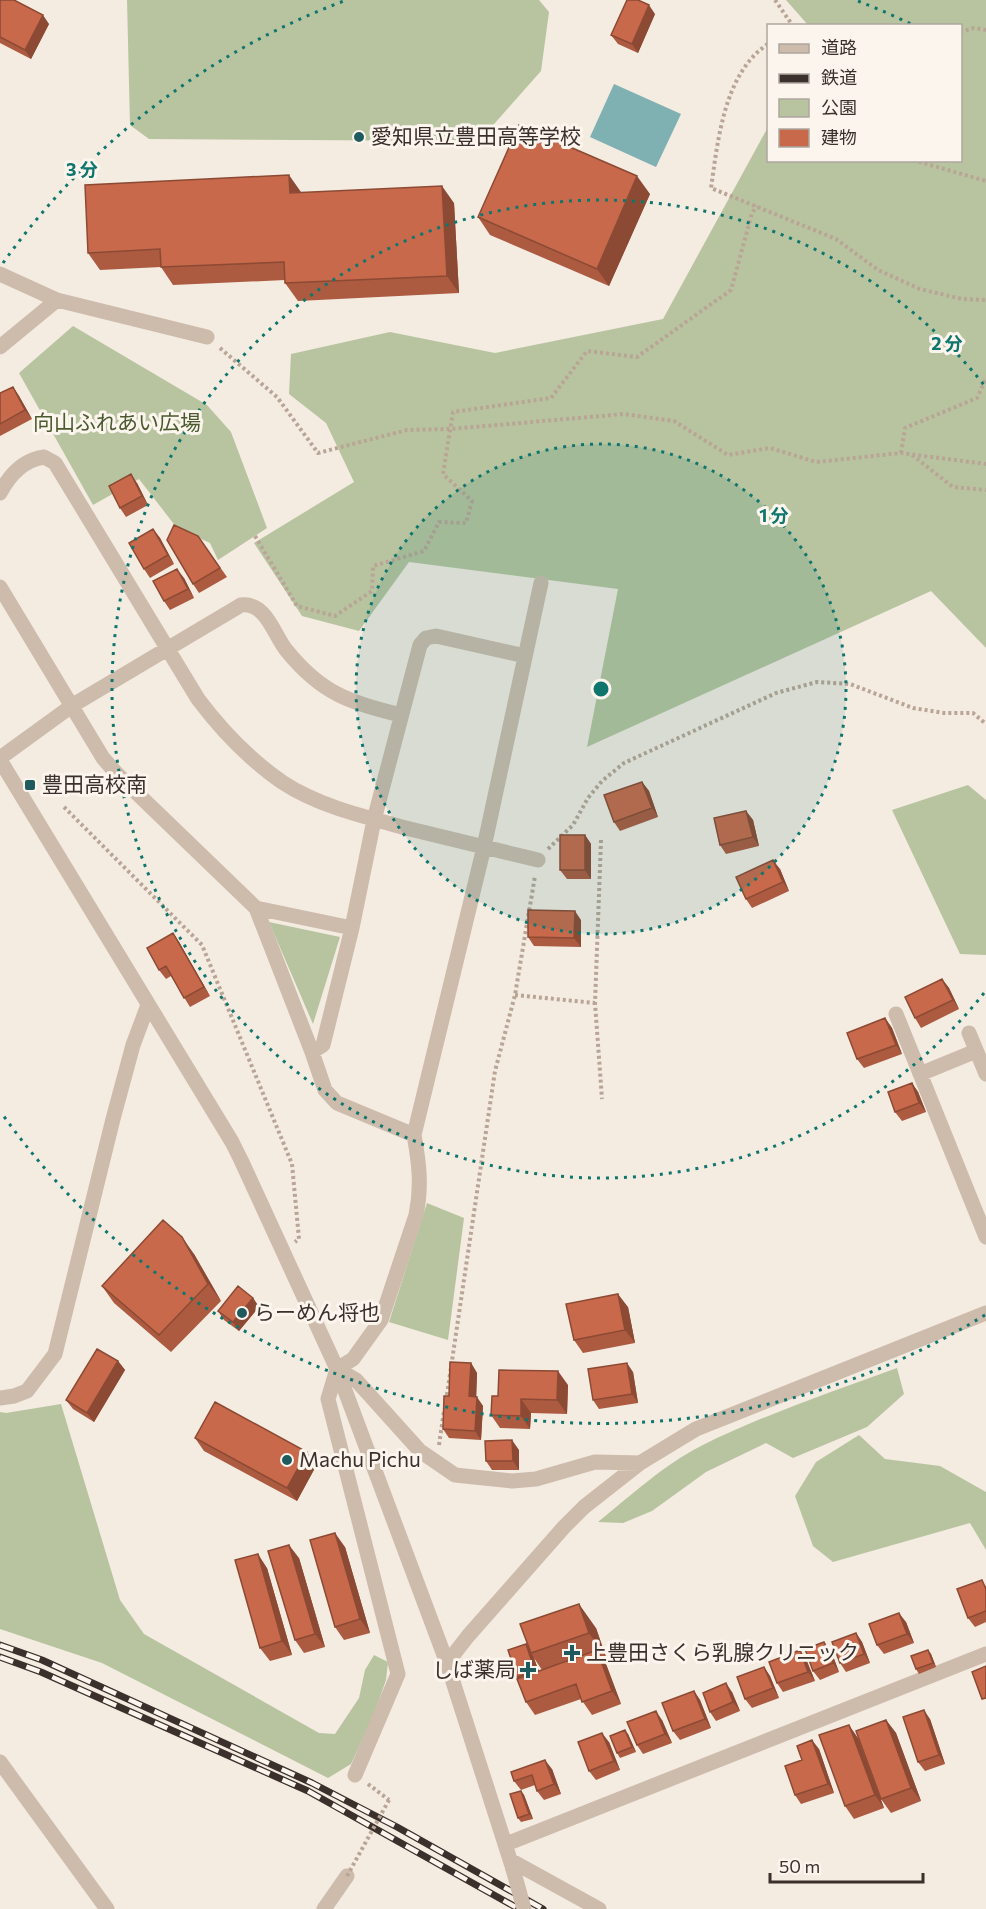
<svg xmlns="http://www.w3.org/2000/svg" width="986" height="1909" viewBox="0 0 986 1909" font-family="Commissioner,'Noto Sans JP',sans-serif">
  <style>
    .green { fill: #b8c4a0 }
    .water { fill: #7fb0b2 }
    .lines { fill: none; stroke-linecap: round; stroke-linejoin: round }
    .path { stroke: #b9a596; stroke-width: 4; stroke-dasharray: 3 3; stroke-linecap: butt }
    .minor { stroke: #cdbbac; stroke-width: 15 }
    .rail-casing { stroke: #3b302b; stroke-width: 7 }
    .rail { stroke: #fbf5ee; stroke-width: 4.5; stroke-dasharray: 14; stroke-linecap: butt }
    .path-bridge { stroke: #b9a596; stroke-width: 4; stroke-dasharray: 3 3; stroke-linecap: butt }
    .minor-bridge { stroke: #cdbbac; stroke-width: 15 }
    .wall { fill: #ac5a40; fill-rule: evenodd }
    .shaded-wall { fill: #8c4a34 }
    .building { fill: #c8694b; stroke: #8c4a34; stroke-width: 1.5 }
    .ring { fill: none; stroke: #0f766e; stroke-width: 3; stroke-dasharray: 3 6 }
    .poi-dot { fill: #1f5a5e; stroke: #fbf5ee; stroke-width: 2 }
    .labels { text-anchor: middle; stroke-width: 6; stroke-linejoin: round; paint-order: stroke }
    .poi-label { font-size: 21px; fill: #3b302b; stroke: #fbf5ee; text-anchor: start }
    .park-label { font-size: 21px; fill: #4a5a2e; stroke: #fbf5ee }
    .centre { fill: #0f766e; stroke: #fbf5ee; stroke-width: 3 }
    .ring-label { font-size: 18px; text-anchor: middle; font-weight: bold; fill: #0f766e; stroke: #fbf5ee; stroke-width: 6; stroke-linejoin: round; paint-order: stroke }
  </style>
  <rect width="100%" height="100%" fill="#f4ebe1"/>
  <path class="green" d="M127,0H539L549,12L541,71L479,141L149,139L130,125Z
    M786,0H986V648L931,591L587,747L618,589L409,562L359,631L302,616L254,543L354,482L326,423L289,394L291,354L390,332L495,353L663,319L768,127V160H960V26L808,25Z
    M73,326L207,405L231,432L267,528L218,560L210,543L177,528L139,479L93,505L19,373Z
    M968,785L986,800V955L960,954L892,810Z
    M269,922L340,937L313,1024Z
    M427,1203L464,1218L448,1340L389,1322Z
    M897,1368L904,1394L867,1427L793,1458L766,1443L706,1472L652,1511L623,1523L598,1522C629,1497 665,1464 701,1446C763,1415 831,1392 897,1368Z
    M61,1404L120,1600L144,1634L319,1733L335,1734L359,1698L365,1670L374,1655L388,1662L386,1680L374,1714L351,1764L328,1778L102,1663L0,1629V1412L6,1413Z
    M859,1435L885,1459L940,1466L986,1492V1550L970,1523L833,1562L813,1546L795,1496L816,1462Z"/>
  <path class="water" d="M614,84L681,114L656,167L590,137Z"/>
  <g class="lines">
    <path class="path" d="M775,0L793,26
      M960,32L974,28L986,30
      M768,44C724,73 718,140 711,188L836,239L878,270L920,289L962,299L986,300
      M913,160L986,181
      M220,348L277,397L318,453L407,430L451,429L624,414L674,421L728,455L770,448L816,462L901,453L986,464
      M901,453L905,428L977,398L986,378
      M912,455L953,487L986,490
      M255,536L297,606L335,616L372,591L373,566L424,551L439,522L466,523L472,501L443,474L453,412L551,398L587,351L637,357L731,290L752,213L757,206
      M64,807L202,945L292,1164L299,1239L295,1242
      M601,840L595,1003L602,1099
      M548,849L573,825L588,798L602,781L624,763L776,693L817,682L850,684L913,708L944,713H973L986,724
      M515,995L595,1003
      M446,1401L495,1071L515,995L535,876
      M439,1445L444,1411
      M368,1784L389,1800"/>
    <path class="minor" d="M0,274L57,300L0,347
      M57,300L207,337
      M0,493C10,474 23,460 44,457L55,463L198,699C222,731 249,759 282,782C320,807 366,817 410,829C452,839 495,850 538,860
      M0,587L103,758L117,774L256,908L352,928
      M0,758L73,705L241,605C267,602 274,636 287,651C321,693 350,703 401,715
      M0,760L232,1142L241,1160L337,1369L447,1663L513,1869
      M256,908L312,1052
      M896,1014L986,1237
      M969,1033L986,1074
      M920,1074L976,1051
      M414,1135L337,1103L325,1090L312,1052L323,1045L352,928L374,820L420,645L426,638L436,636L525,656
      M337,1369L356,1380L420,1451L455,1475L512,1481L536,1479L595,1462L640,1463
      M0,1398L14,1396L27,1391L55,1354L113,1119L133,1045L148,1005
      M447,1663L468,1636L564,1527L584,1507L640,1463L696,1429L986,1313
      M0,1762L107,1909
      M355,1775L398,1674L328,1399L337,1369L353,1359L381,1320L416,1215C422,1187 419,1162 414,1135L484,847L541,583
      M506,1844L986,1654
      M510,1860L599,1909
      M324,1909L347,1876"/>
    <defs>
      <path id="rail" d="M0,1645L42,1660L312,1783L397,1827L543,1909
        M0,1657L41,1672L308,1791L519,1909"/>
    </defs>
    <use href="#rail" class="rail-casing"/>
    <use href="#rail" class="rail"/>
    <path class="path-bridge" d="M347,1876L389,1800"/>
    <path class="minor-bridge" d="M513,1869L524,1909"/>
  </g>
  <path class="wall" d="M0,2L49,24L31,59L0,43Z
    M655,14L638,53L618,44L611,35Z
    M301,193L454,203L459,293L298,301L285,283V280L173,285L161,267L100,270L88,253Z
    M650,194L609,286L490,235L478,217Z
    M13,387L19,396L32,419L0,436V393Z
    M137,483L148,505L126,517L120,508Z
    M153,529L160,538L174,564L150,578L144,569Z
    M198,536L227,577L199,593L193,584Z
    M184,578L194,598L170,610L164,601Z
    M642,782L649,791L658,817L620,831L614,822Z
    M746,811L753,820L759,846L726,854L720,845Z
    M585,835L591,844V879H567L560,870Z
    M780,869L789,891L752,908L746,899Z
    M581,920V947L534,946L528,937Z
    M173,933L179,942L210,996L190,1007L171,976L166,979L159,970Z
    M942,979L949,988L959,1009L921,1028L915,1018Z
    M885,1018L892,1028L902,1054L864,1068L857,1059Z
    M912,1083L918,1092L926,1112L902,1121L895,1112Z
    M194,1254L221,1301L171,1352L114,1303L102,1286Z
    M253,1298L259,1307L239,1331L224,1320L218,1311Z
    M628,1307L635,1343L583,1353L574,1340Z
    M118,1361L125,1370L94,1422L73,1409L66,1400Z
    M471,1363L477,1373L476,1397L483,1406L481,1440L449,1438L443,1429L449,1396Z
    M633,1372L638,1403L599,1409L593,1400Z
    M568,1385L567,1414L531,1413L530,1429L500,1428L491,1415L498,1396Z
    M195,1438L316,1466L297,1501L204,1451Z
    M519,1450V1470H492L486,1461Z
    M345,1547L370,1633L344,1640L335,1627Z
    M299,1558L325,1647L304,1653L295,1640Z
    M267,1568L292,1655L270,1661L260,1648Z
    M986,1585V1622L975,1627L968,1618Z
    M906,1622L914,1643L884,1654L877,1645Z
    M596,1628L606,1657L602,1658L606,1664L621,1704L592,1715L581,1699L535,1715L526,1702L517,1677L526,1644L529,1648ZM534,1658L542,1670L539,1671Z
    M856,1633L862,1642L870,1663L846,1672L840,1663Z
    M928,1650L931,1654L936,1667L919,1674L916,1669Z
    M831,1651L839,1672L820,1680L813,1671Z
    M806,1659L815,1681L783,1692L777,1683Z
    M764,1667L770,1676L779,1698L752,1708L745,1699Z
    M694,1691L700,1700L711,1728L680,1740L673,1731Z
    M732,1692L740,1711L716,1721L710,1712Z
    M930,1719L945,1764L925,1771L918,1762Z
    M662,1720L672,1743L643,1754L637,1745Z
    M886,1720L896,1733L921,1801L891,1813L881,1799Z
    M628,1734L636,1752L620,1758L617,1753Z
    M858,1738L884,1808L854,1819L845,1806Z
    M609,1742L620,1770L596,1780L589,1771Z
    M819,1749L834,1793L801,1804L795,1795L802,1760Z
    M552,1769L561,1794L544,1800L537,1791L535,1785L521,1790L514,1781Z
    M521,1791L524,1795L533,1819L521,1822L518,1818Z"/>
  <path class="shaded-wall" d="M649,5L655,14L638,53L632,44Z
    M43,15L49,24L31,59L25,50Z
    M289,175L301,192L290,193Z
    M637,176L650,194L609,286L597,269Z
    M442,186L454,203L459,293L447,276Z
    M13,387L19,396L32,419L25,410Z
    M131,474L137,483L148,505L142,496Z
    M153,529L160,538L174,564L168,555Z
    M177,569L184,578L194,598L188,589Z
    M642,782L649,791L658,817L652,808Z
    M746,811L753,820L759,846L753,837Z
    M585,835L591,844V879L585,870Z
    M773,860L780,869L789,891L783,882Z
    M575,911L581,920V947L574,938Z
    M173,933L179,942L210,996L204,987Z
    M942,979L949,988L959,1009L953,1000Z
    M885,1018L892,1028L902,1054L896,1045Z
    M912,1083L918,1092L926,1112L919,1103Z
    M182,1237L194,1254L221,1301L208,1284Z
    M618,1294L628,1307L635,1343L625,1330Z
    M253,1298L259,1307L239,1331L233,1322Z
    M118,1361L125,1370L94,1422L87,1413Z
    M471,1363L477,1373L476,1405L469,1396Z
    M627,1363L633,1372L638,1403L632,1394Z
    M558,1371L568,1385L567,1414L557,1400Z
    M477,1397L483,1406L481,1440L475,1431Z
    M521,1399L531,1413L530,1429L521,1416Z
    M512,1440L519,1450V1470L513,1461Z
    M307,1452L316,1466L297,1501L287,1488Z
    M335,1533L345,1547L370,1633L360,1619Z
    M289,1545L299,1558L325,1647L315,1634Z
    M258,1554L267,1568L292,1655L282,1641Z
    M579,1604L596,1628L606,1657L589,1633Z
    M899,1613L906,1622L914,1643L907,1634Z
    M856,1633L862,1642L870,1663L864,1654Z
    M824,1642L831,1651L839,1672L833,1663Z
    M526,1644L532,1652L531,1653L534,1658L541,1680L535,1671Z
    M597,1650L606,1664L621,1704L612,1691Z
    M800,1650L806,1659L815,1681L808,1672Z
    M928,1650L931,1654L936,1667L933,1663Z
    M764,1667L770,1676L779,1698L773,1688Z
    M726,1683L732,1692L740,1711L733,1702Z
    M694,1691L700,1700L711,1728L705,1719Z
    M924,1710L930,1719L945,1764L939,1755Z
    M656,1711L662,1720L672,1743L665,1734Z
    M886,1720L896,1733L921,1801L911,1788Z
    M849,1725L858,1738L884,1808L875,1795Z
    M625,1730L628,1734L636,1752L632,1747Z
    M602,1733L609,1742L620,1770L614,1761Z
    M812,1740L819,1749L834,1793L828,1784Z
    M545,1760L552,1769L561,1794L554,1784Z
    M521,1791L524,1795L533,1819L529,1814Z"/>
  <path class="building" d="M1,0H14L43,15L25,50L0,37V2Z
    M627,0H638L649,5L632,44L611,35Z
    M519,125L637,176L597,269L478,217Z
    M289,175L290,193L442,186L447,276L285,283L284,262L161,267L160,249L88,253L85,185Z
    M13,387L25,410L0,424V393Z
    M131,474L142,496L120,508L109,486Z
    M174,525L198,536L220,568L193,584L167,540Z
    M153,529L168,555L144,569L129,543Z
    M177,569L188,589L164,601L153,581Z
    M642,782L652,808L614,822L604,795Z
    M746,811L753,837L720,845L714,818Z
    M560,835H585V870H560Z
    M773,860L783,882L746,899L736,877Z
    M528,910L575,911L574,938L528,937Z
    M173,933L204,987L184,998L166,966L159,970L147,948Z
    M942,979L953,1000L915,1018L905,997Z
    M885,1018L896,1045L857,1059L847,1033Z
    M912,1083L919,1103L895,1112L888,1092Z
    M163,1220L182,1237L208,1284L159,1335L102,1286Z
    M238,1286L253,1298L233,1322L218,1311Z
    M618,1294L625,1330L574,1340L566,1304Z
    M97,1349L118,1361L87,1413L66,1400Z
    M450,1362L471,1363L469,1396L477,1397L475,1431L443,1429L444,1396H449Z
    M627,1363L632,1394L593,1400L588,1369Z
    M499,1370L558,1371L557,1400L521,1399V1416L491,1415L492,1396H498Z
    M215,1402L307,1452L287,1488L195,1438Z
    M512,1440L513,1461H486L485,1441Z
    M335,1533L360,1619L335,1627L310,1540Z
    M289,1545L315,1634L295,1640L268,1551Z
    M258,1554L282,1641L260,1648L235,1560Z
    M982,1580L986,1589V1611L968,1618L957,1589Z
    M579,1604L589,1633L531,1653L520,1624Z
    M899,1613L907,1634L877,1645L869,1624Z
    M856,1633L864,1654L840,1663L832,1642Z
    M824,1642L833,1663L813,1671L805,1649Z
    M526,1644L535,1671L517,1677L508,1650Z
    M597,1650L612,1691L582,1702L576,1684L526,1702L517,1679Z
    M800,1650L808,1672L777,1683L769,1662Z
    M928,1650L933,1663L916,1669L911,1656Z
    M986,1666V1698L982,1699L972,1672Z
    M764,1667L773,1688L745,1699L737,1677Z
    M726,1683L733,1702L710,1712L703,1693Z
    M694,1691L705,1719L673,1731L662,1703Z
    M924,1710L939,1755L918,1762L903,1717Z
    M656,1711L665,1734L637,1745L627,1722Z
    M886,1720L911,1788L881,1799L856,1731Z
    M849,1725L875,1795L845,1806L819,1735Z
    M625,1730L632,1747L617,1753L610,1736Z
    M602,1733L614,1761L589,1771L578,1742Z
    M812,1740L828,1784L795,1795L785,1766L802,1760L797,1746Z
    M545,1760L554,1784L537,1791L532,1775L514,1781L511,1772Z
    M521,1791L529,1814L518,1818L510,1794Z"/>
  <circle cx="601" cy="689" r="245" fill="#0f766e" fill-opacity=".12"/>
  <g class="ring">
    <circle cx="601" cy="689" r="245"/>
    <path d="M984 993A489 489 0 1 1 984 385"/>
    <path d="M985 1315A734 734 0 0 1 3 1115M3 263A734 734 0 0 1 344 1M858 1A734 734 0 0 1 911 24"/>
  </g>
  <g class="poi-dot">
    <circle cx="359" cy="137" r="6"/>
    <rect x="24" y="779" width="12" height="12" rx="3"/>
    <circle cx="242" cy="1313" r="6"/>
    <circle cx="287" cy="1460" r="6"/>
    <path d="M569 1644h6v6h6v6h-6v6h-6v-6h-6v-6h6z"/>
    <path d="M525 1661h6v6h6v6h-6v6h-6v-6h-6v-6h6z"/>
  </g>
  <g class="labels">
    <g class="poi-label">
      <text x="371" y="144">愛知県立豊田高等学校</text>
      <text x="42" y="792">豊田高校南</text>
      <text x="254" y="1320">らーめん将也</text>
      <text x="299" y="1467">Machu Pichu</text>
      <text x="586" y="1660">上豊田さくら乳腺クリニック</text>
      <text x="516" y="1677" text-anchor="end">しば薬局</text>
    </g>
    <g class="park-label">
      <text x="117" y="430">向山ふれあい広場</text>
    </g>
  </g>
  <circle cx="601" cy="689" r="9" class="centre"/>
  <g class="ring-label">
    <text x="82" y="176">3 分</text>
    <text x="947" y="350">2 分</text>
    <text x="774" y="522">1 分</text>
  </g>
  <rect x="767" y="24" width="195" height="138" fill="#fbf5ee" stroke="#aea6a0" stroke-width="1.5"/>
  <rect x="779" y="44" width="30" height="9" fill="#cdbbac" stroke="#aea6a0" stroke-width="1.5"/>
  <text x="821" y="54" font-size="18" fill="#3b302b">道路</text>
  <rect x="779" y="74" width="30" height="9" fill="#3b302b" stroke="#aea6a0" stroke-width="1.5"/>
  <text x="821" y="84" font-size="18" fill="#3b302b">鉄道</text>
  <rect x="779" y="99" width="30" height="18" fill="#b8c4a0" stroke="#aea6a0" stroke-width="1.5"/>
  <text x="821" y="114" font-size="18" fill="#3b302b">公園</text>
  <rect x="779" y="129" width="30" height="18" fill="#c8694b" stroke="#aea6a0" stroke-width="1.5"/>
  <text x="821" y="144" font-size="18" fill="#3b302b">建物</text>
  <path d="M770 1873v9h153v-9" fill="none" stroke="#3b302b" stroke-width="3"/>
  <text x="779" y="1873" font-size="18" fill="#3b302b" stroke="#fbf5ee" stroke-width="4.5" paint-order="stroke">50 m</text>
</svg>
